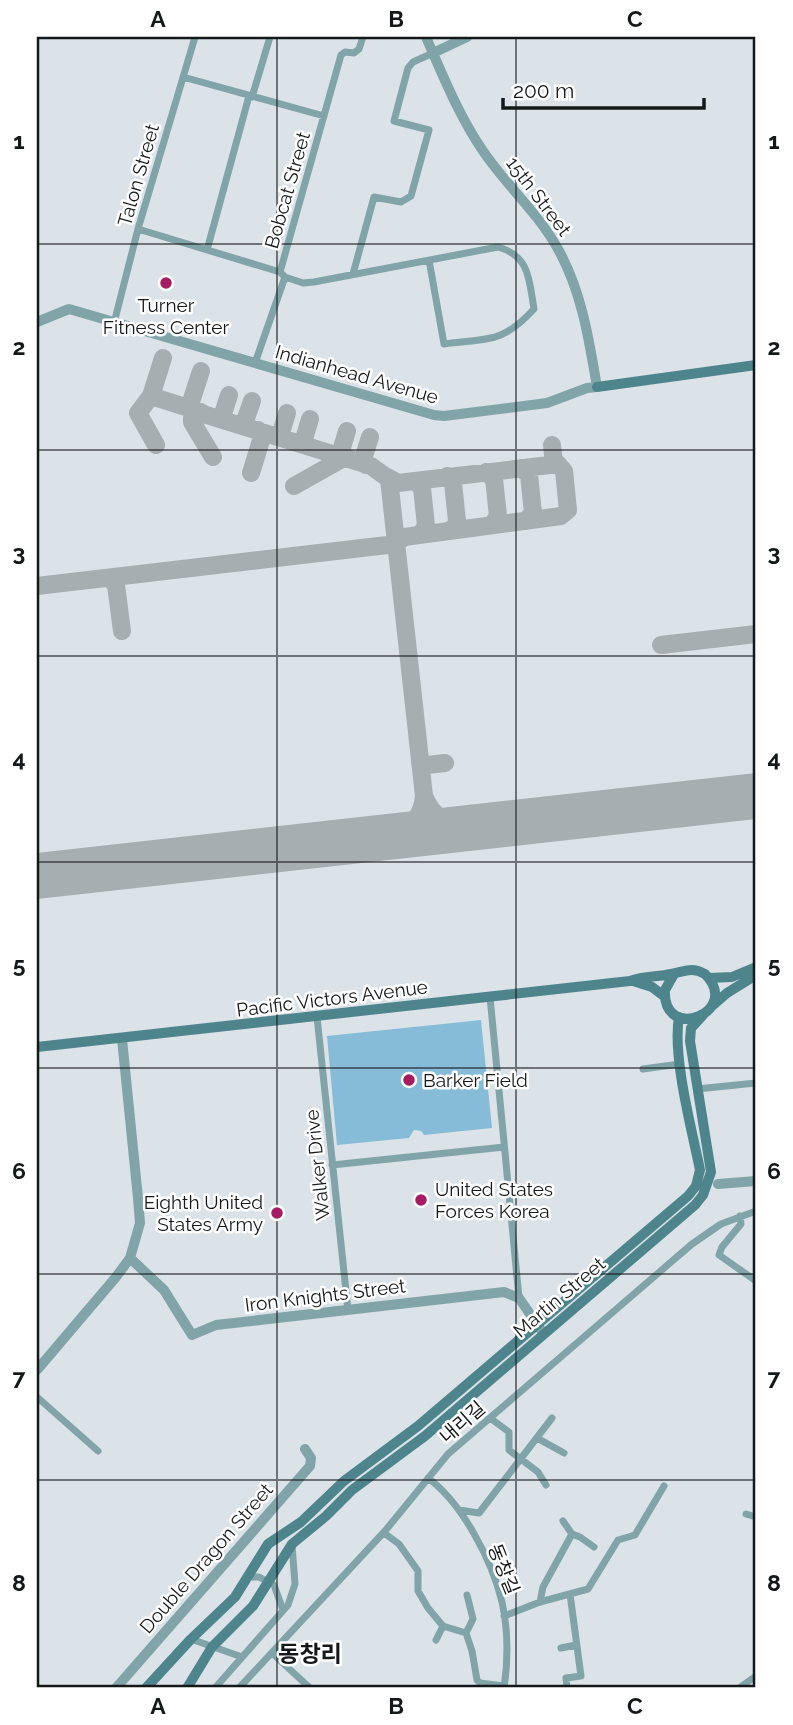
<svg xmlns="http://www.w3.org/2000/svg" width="793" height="1725" viewBox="0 0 793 1725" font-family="Raleway,'Noto Sans KR',sans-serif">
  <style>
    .green { fill: #86bcd8 }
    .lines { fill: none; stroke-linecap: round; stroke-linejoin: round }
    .taxiway { stroke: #a7aeb2; stroke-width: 18 }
    .runway { stroke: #a7aeb2; stroke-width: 46 }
    .minor { stroke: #81a4a9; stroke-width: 7 }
    .tertiary { stroke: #81a4a9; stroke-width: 10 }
    .secondary { stroke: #4e858d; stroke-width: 10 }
    .grid { fill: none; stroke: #151819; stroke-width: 2; stroke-opacity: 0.55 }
    .poi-dot { fill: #a61c62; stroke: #fff; stroke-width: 2.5 }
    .labels { text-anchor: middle; stroke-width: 5; stroke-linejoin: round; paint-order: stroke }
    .street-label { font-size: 19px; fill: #151819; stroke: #fff }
    .poi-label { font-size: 19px; fill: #151819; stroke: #fff; text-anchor: start }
    .quarter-label { font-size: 23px; font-weight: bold; fill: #151819; stroke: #fff }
    .neatline { fill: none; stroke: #151819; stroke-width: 2.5 }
    .grid-label { font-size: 23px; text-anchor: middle; font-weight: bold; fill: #151819 }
  </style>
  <rect width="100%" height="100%" fill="#dbe3e8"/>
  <path class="green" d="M481,1020L492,1128L424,1135L421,1131L414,1130L409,1138L337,1145L327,1036Z"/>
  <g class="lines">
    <path class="taxiway" d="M151,396L163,358
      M189,408L201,371
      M226,420L223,414L229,395
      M239,424L245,421L252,401
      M276,435L281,433L287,413
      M156,445L138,413L151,396L201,412
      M307,445L304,439L310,419
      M552,445L554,464
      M213,457L192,422V418L197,412L371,466L389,479L424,796C422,820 408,829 387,837
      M344,457L341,451L347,431
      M366,465L363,459L370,437
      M521,468L529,475L533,513L526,521
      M486,472L494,479L498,516L492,525
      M251,473L262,437L258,430
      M447,476L453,483L457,521L455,527L448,531
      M415,481L422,488L426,526L420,535
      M294,486L342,459H351
      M109,578L116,585L122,631
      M37,586L396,544L404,537L561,516L568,510L564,471L558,464L398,483L387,477
      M661,645L756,634
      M420,762L427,765L445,763
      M424,796C433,818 447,824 469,828"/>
    <path class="runway" d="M37,876L756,796"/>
    <path class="minor" d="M183,77L324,116
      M252,97L270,37
      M138,229L280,272
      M207,250L249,96
      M353,274L374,197L401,202L411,196L429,130L394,121L408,68L413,62L433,53
      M285,277L303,283L314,282L498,247C530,256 529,280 534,309C502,344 488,338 444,344L429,260
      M114,323L138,229L195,37
      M255,363L285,277L280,272L341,55L345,52L354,53L359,49L363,37
      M490,997L519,1298
      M317,1017L348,1310
      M643,1069L680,1064
      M697,1089L756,1083
      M332,1165L504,1147
      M740,1216L741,1224L722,1247L719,1255L756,1281
      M37,1397L98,1451
      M490,1418L509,1432V1450L538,1472L546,1485
      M537,1438L564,1453
      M428,1478C462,1503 492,1560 502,1602C508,1629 508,1661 504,1688
      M459,1510L479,1513L552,1418
      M746,1514L756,1517
      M563,1521L572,1534
      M384,1533L399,1544L418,1571V1591L428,1608L443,1626L466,1633L472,1651L477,1680L480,1683L504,1686
      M249,1577H259L274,1585L283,1610
      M540,1602L543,1587L572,1534L580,1537L594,1547
      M504,1616L540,1602L588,1589L618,1540L635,1535L664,1486
      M466,1633L473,1619L467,1595
      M191,1639L242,1657
      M436,1640L443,1626
      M561,1648L576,1645
      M272,1653L310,1688
      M215,1688L288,1605L295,1584L292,1545
      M239,1688L385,1531L448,1454L692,1244L721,1224L756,1211
      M567,1688L566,1678L581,1676L570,1594
      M739,1688L756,1676"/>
    <path class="tertiary" d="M433,53L467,37
      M37,322L69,309L434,415L444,416L547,403L587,388L597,387C589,340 582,292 558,249C538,213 506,185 483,151C459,116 443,76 426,37
      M718,1184L756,1181
      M130,1258L164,1290L192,1335L216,1325L504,1292L519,1298L541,1330
      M37,1370L116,1277L130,1258L140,1223L138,1198L122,1039
      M116,1688L310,1466L311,1458L305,1449"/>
    <path class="secondary" d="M597,387L756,365
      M709,978L732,977L756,967
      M633,981L652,987L664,996
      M712,1006L727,993L756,975
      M37,1047L630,981C644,976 657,977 671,974C684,972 691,966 705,974C743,1012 662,1044 665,990L674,974
      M146,1688L191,1639L235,1597L268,1544L301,1522L344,1481L418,1426L688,1196L696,1186L700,1170C692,1130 672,1056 679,1017
      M187,1688L212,1647L253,1606L292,1544L326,1516L352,1490L425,1436L695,1205L703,1195L711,1172L690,1041L691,1028L703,1015"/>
  </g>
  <path class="grid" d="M277,37V1688M516,37V1688M37,244H756M37,450H756M37,656H756M37,862H756M37,1068H756M37,1274H756M37,1480H756"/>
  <g class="poi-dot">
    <circle cx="166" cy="283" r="7"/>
    <circle cx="409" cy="1080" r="7"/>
    <circle cx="421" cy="1200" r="7"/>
    <circle cx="277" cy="1213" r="7"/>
  </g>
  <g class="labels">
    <g class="street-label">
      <text transform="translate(138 175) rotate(-74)" y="7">Talon Street</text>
      <text transform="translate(287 190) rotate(-74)" y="7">Bobcat Street</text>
      <text transform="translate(539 196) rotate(53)" y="7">15th Street</text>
      <text transform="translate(357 374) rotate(16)" y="7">Indianhead Avenue</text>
      <text transform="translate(332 998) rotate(-7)" y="7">Pacific Victors Avenue</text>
      <text transform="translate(317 1165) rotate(-96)" y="7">Walker Drive</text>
      <text transform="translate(325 1295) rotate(-7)" y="7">Iron Knights Street</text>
      <text transform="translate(559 1297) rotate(-40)" y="7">Martin Street</text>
      <text transform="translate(462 1422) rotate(-41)" y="7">내리길</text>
      <text transform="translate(206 1558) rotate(-49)" y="7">Double Dragon Street</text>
      <text transform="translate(504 1569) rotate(68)" y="7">동창길</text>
    </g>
    <g class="poi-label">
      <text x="166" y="312" text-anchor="middle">Turner<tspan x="166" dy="22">Fitness Center</tspan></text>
      <text x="423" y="1087">Barker Field</text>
      <text x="435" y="1196">United States<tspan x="435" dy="22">Forces Korea</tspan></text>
      <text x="263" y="1209" text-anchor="end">Eighth United<tspan x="263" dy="22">States Army</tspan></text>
    </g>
    <g class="quarter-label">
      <text x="310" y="1662">동창리</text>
    </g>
  </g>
  <rect width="793" height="1725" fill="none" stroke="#ffffff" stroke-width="77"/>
  <path d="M503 98v10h201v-10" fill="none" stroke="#151819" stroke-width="3.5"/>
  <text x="513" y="98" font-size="21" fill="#151819" stroke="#ffffff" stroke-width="5" paint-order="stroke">200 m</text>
  <rect x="38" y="38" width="716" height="1648" class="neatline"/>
  <g class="grid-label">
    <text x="158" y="27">A</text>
    <text x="396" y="27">B</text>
    <text x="635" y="27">C</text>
    <text x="19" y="149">1</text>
    <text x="774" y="149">1</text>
    <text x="19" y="355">2</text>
    <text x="774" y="355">2</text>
    <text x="19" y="561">3</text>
    <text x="774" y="561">3</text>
    <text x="19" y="767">4</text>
    <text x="774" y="767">4</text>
    <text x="19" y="973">5</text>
    <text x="774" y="973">5</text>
    <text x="19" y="1179">6</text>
    <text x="774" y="1179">6</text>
    <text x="19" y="1385">7</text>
    <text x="774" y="1385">7</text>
    <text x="19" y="1591">8</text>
    <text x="774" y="1591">8</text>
    <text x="158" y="1714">A</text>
    <text x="396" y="1714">B</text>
    <text x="635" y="1714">C</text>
  </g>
</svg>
